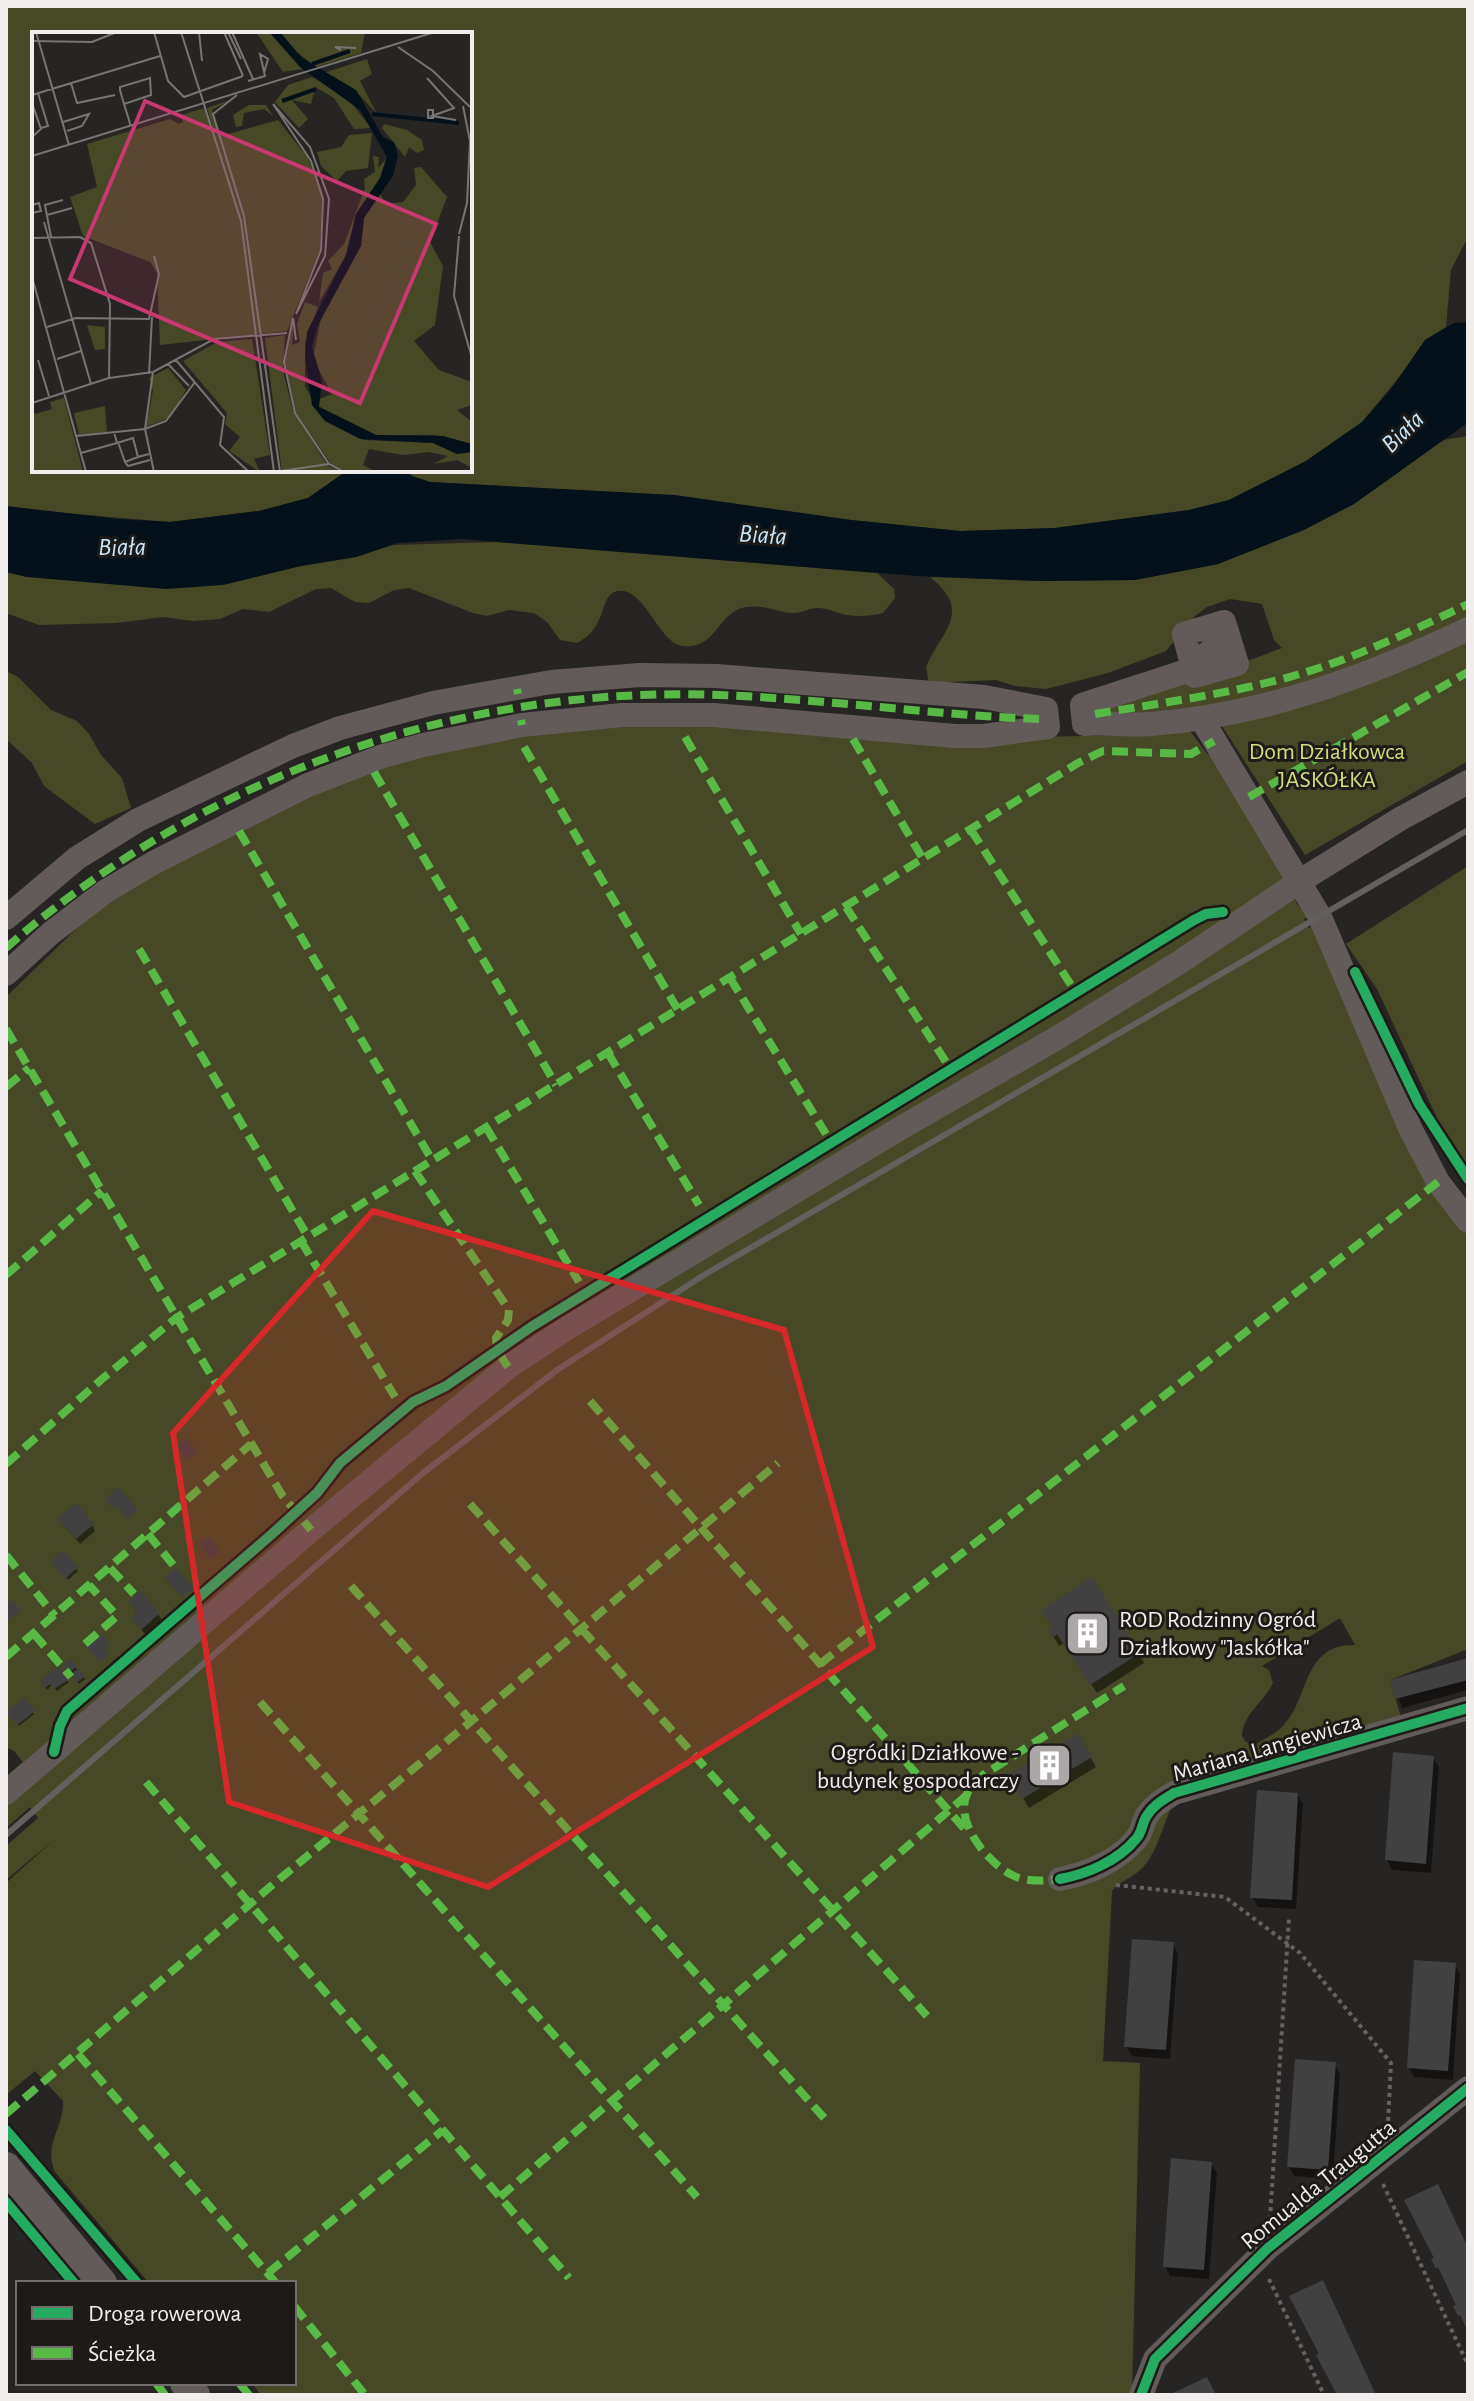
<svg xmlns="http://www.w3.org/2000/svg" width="1474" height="2401" viewBox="0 0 1474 2401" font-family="'Alegreya Sans',sans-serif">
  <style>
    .green { fill: #474926; fill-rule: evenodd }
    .water { fill: #04111b }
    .shadow { fill: #0007 }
    .building { fill: #424141 }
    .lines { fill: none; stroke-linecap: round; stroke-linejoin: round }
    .path { stroke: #686161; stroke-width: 4; stroke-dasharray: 4 4; stroke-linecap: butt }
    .minor { stroke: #625b5a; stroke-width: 24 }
    .major { stroke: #635b5a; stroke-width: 30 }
    .rail { stroke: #64605f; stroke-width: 6 }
    .quiet { stroke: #58b947; stroke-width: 8; stroke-dasharray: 16 8; stroke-linecap: butt }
    .cycleway-casing { stroke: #1e1a18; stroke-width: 15 }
    .cycleway { stroke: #26ab63; stroke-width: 10 }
    .marked { fill: #d62828; fill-opacity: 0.2; stroke: #d62828; stroke-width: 6; stroke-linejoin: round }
    .labels { text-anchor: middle; stroke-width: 6; stroke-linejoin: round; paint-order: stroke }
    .park-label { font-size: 24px; fill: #d3db7e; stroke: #1e1a18 }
    .poi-label { font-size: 24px; fill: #f0edec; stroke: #1e1a18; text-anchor: start }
    .street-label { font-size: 24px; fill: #f0edec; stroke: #1e1a18 }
    .water-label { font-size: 26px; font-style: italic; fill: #c4e6fc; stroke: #1e1a18 }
    .inset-river { fill: none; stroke: #04111b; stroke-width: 4 }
    .inset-road { fill: none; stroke: #777573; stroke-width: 2 }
    .view { fill: #c93871; fill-opacity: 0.15; stroke: #c93871; stroke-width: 4 }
    .inset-edge { fill: none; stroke: #f0edec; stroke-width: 4 }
  </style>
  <rect width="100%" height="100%" fill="#272523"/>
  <path class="green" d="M6,6H1468V237L1451,270L1446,327L1425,340L1405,370L1362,422L1306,461L1283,473L1229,500L1189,510L1055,528L960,531L851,520L669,495L430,482L412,476L405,470H470V34H34V470H348L308,498L259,511L170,522L29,510L6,506Z
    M1468,436V621L1284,694L1189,714L1091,717L1090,708L1242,663L1282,648L1274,640L1262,604L1230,599L1207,607L1195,616L1166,651L1108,673L1046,689L1015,686L996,680L929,683L926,667C941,631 974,612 930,577L1040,581L1135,580L1218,564L1354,504L1443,440Z
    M497,542L877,573L894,589L895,598L883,613C871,616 860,617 847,615C837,613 828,608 817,608C809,608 802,613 794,613C777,613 764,604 746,607C718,611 717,650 682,646C657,642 643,581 614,592C600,598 607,628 577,643L560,640L547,622L534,613L509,610L487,616L473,613L409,588L394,590L369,603L355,602L331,588L316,589L269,612L243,609L220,619L193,621L163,617L116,623L39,625L6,613V572L27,577L301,566L356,557L393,545Z
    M1468,637V761L1305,855L1222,726Z
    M6,671L18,677L51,710L77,721L89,734L101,755L122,778L131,808L95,824L44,786L32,763L6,739Z
    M652,720L1028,737L1142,735L1187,727L1208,755H1210L1286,878L1297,904L1308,916L1304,919L1308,928L1313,926L1460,1225L1468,1233V1649L1390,1680L1404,1727L1172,1806C1162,1826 1157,1856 1139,1871C1130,1879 1120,1881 1112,1891L1103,2061L1140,2063L1132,2395H261L252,2383H294V2283H149L55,2172C43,2143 64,2129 63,2101L35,2071L6,2095V1883L56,1838L6,1880V1846L38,1818L30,1807L6,1828V1776L23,1762L14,1751L6,1747V997L109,897L367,769L490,737ZM1340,1618L1355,1645C1302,1644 1310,1698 1283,1726C1276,1734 1264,1739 1256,1744L1246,1742L1242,1736C1243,1714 1264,1702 1273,1683L1269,1670L1262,1666Z
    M1468,866V1167L1438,1120L1377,989L1346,944Z"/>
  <path class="water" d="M1468,322V422L1466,424L1354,504L1304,530L1218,564L1135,580L1040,581L916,576L462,539L397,543L356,557L301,566L223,585L166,589L27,577L6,572V506L119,519L170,522L259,511L308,498L348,470H405L412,476L430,482L675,495L851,520L960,531L1055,528L1189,510L1229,500L1306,461L1362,422L1391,389L1425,340L1454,323Z"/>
  <path class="shadow" d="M64,1525H92L95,1531L80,1544Z
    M63,1553L78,1571L68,1580L54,1565Z
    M130,1602L158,1614L162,1620L146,1635L136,1624L138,1614Z
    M1051,1632L1139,1654L1144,1663L1097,1693L1064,1643L1059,1646Z
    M1468,1660V1690L1402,1708L1392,1681Z
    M65,1666L75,1667L85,1679L79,1684Z
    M58,1669L69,1682L57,1691L52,1685L47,1690L42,1682Z
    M24,1700L34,1714L19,1726L9,1712Z
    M1077,1735L1096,1767L1029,1808L1010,1776Z
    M1433,1758L1439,1767L1431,1873L1392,1870L1387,1860Z
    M1297,1794L1303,1804L1296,1909L1258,1907L1252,1897Z
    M1173,1944L1178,1954L1170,2059L1132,2056L1126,2046Z
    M1455,1965L1460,1974L1453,2080L1414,2077L1409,2067Z
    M1335,2064L1340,2074L1333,2179L1294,2176L1289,2167Z
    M1211,2164L1217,2173L1209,2279L1170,2276L1165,2266Z"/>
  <path class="building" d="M186,1438L197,1452L187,1460L176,1445Z
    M118,1487L138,1510L128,1519L115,1505L112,1508L105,1499Z
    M76,1503L94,1524L76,1539L58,1518Z
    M209,1537L221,1552L211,1560L199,1544Z
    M63,1550L78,1567L65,1579L50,1562Z
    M176,1568L194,1588L182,1597L164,1577Z
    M1092,1577L1140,1653L1090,1685L1057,1634L1053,1638L1048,1631L1053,1628L1041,1610Z
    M140,1591L160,1613L141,1630L130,1618L137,1612L128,1602Z
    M12,1600L21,1610L6,1622V1605Z
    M102,1633L110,1644L105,1648L109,1655L100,1663L86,1646Z
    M71,1658L77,1666L69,1673L63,1665Z
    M1468,1658V1680L1395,1699L1390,1680Z
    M58,1666L70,1679L54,1689L50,1684L44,1689L40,1681Z
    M79,1668L85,1676L77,1683L71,1674Z
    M24,1698L35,1711L17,1725L6,1712Z
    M1078,1733L1092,1757L1022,1799L1007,1775Z
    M1393,1752L1434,1756L1426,1864L1385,1860Z
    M1257,1790L1298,1793L1292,1900L1250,1898Z
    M1132,1939L1174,1942L1166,2050L1124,2047Z
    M1414,1960L1456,1963L1448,2071L1407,2068Z
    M1295,2059L1336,2062L1328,2170L1287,2167Z
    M1171,2158L1212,2162L1204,2270L1163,2267Z
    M1438,2184L1468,2248V2332L1460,2315L1458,2316L1453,2306L1456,2305L1438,2267L1436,2269L1431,2259L1434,2258L1404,2200Z
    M1323,2280L1376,2395H1337L1316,2355L1319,2354L1289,2296Z
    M1207,2377L1216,2395H1174L1173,2393Z"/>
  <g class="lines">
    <path class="path" d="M1116,1885L1225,1897L1300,1953L1391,2063L1388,2123
      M1383,2184L1468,2365
      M1270,2219L1289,1918
      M1269,2279L1324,2395"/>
    <path class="minor" d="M1224,622L1237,664L1195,676L1184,634Z
      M1223,637L1193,669L1082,705L1084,724C1106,722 1129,726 1151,724C1264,715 1367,677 1468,629
      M1201,718L1320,917L1410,1128L1438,1182L1468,1221
      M6,918L77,858L138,820L293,746L340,728L433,703L551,682L640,675L716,676L984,697L1046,709L1048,727L984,736H955L714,715H622L522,725L423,745L383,756L308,785L155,862L106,891L51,933L6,974
      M6,1793L311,1530L508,1367L569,1327L899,1129L1057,1038L1180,962L1300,881L1400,819L1468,782
      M1060,1879C1087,1874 1118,1861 1136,1839C1142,1833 1142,1824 1146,1817C1153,1805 1163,1800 1174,1793L1468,1708
      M1141,2395L1155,2359L1268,2248L1468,2088"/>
    <path class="major" d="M6,2167L102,2283
      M185,2383L195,2395"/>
    <path class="rail" d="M6,1835L423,1473L557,1370L704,1275L1468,830"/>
    <path class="quiet" d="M517,689L518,694
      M1095,714C1161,703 1228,694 1293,676C1353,659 1412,631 1468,604
      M521,720L522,725
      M685,737L801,934
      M853,739L923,859
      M524,747L678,1010
      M374,772L556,1085
      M1249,797L1468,672
      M971,830L1071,985
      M239,831L432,1160
      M846,907L946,1062
      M6,948C201,777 459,685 719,695C826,699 932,715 1039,719
      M139,949L308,1237
      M730,978L826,1134
      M6,1029L282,1495L311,1530
      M608,1053L699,1205
      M6,1087L29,1068
      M486,1127L579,1282
      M415,1171L509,1310L508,1320L496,1338L497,1350L508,1367
      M301,1241L395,1397
      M6,1275L102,1191
      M590,1401L969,1834
      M6,1464L102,1379L176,1318L1078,763L1103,751L1191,754L1214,741
      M470,1504L927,2016
      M148,1534L174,1566
      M6,1555L55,1616
      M110,1568L134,1594
      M351,1586L826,2120
      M34,1634L71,1677
      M85,1644L117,1616L89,1585
      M6,1657L251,1444
      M820,1664L1438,1182
      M260,1702L697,2197
      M146,1782L569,2278
      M1067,1877C1051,1881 1027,1883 1012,1875C988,1863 954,1822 967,1794C970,1787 979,1780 983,1775L1124,1686
      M78,2054L276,2283
      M6,2114L271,1886L480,1714L778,1463
      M500,2197L967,1795
      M268,2273L443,2130
      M294,2306L365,2395
      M156,2383L165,2395
      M239,2383L249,2395"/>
    <defs>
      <path id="cycleway" d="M1355,972L1419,1104L1468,1179
        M54,1752L60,1726L67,1711L272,1534L317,1493L340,1463L413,1402L446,1386L531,1327L1194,920L1206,914L1223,912
        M1060,1879C1087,1874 1118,1861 1136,1839C1142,1833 1142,1824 1146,1817C1153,1805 1163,1800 1174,1793L1468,1708
        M6,2130L137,2283
        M6,2202L74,2283
        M1141,2395L1155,2359L1268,2248L1468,2088"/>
    </defs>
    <use href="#cycleway" class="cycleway-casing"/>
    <use href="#cycleway" class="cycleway"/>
  </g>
  <path class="marked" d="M373,1211L784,1330L873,1647L488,1887L229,1802L173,1433Z"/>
  <defs>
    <symbol id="building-square" viewBox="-11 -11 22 22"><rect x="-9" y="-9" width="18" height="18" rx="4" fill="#aaa7a6" stroke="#1e1a18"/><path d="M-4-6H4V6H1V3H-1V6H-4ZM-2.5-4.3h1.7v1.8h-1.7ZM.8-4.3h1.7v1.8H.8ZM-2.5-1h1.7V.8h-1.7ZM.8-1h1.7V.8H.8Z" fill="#fff"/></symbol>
  </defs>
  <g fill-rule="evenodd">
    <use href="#building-square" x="1062" y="1608" width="51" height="51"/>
    <use href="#building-square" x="1024" y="1740" width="51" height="51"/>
  </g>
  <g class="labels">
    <g class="park-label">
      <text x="1327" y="759">Dom Działkowca<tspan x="1327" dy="28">JASKÓŁKA</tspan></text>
    </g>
    <g class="poi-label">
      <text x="1119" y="1627">ROD Rodzinny Ogród<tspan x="1119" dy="28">Działkowy "Jaskółka"</tspan></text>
      <text x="1019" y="1760" text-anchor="end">Ogródki Działkowe -<tspan x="1019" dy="28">budynek gospodarczy</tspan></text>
    </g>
    <g class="street-label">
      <text transform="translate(1267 1747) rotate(-16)" y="8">Mariana Langiewicza</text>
      <text transform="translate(1318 2184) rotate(-39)" y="8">Romualda Traugutta</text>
    </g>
    <g class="water-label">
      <text transform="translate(1402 431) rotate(-44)" y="9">Biała</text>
      <text transform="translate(763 534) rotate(4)" y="9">Biała</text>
      <text x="122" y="555">Biała</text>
    </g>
  </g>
  <g transform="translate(32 32)">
    <rect width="440" height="440" fill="#272523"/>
    <path d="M224,0H333L329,21L284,35L265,20L270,37L251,40ZM335,27L340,42L328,49L345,82L323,58L292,41ZM280,45L314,64L339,96L322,97L302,66L283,55L279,72L260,68L276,87L267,96L243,70L256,53ZM201,67L180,78L189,104L246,88L276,126L290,159L288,218L255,299L128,313L125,241L118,230L51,204L38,165L65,155L55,112L138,87L147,92L151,90L149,83L173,76L183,103L175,76ZM217,73H234L241,84L232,77L212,81L210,94L204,95L201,83ZM352,92L375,98L390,108L392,118L385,121L377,115L373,125L350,96ZM340,101L336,136L314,139L305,149L289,134L285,120L309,115L317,103ZM341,124L347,125L346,136L354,127L348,146L324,182L313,225L287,270L291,241L300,237L296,229L312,212L333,156L332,147L343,140ZM389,135L415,165L398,210L411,234L403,293L382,309L407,338L440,350V373L425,378L440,390V412L403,403H344L286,374L287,367L300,362L281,327L290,281L329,212L332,186L347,160L354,172L371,170L384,153L382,136ZM273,270L286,275L273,311V354L291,387L332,408L401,411L425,422L440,420V436L425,428L401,432L416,424L397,420L371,423L337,417L331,433L344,440H314L299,432L264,381L253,330L262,288L260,313L268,310L265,292ZM55,293L73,295V317L63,318ZM253,303L251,339L261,379L296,434L309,440H250L233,306ZM220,307L238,423L222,427L228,440L197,419L208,405L193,392L195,381L151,329L185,310ZM136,336L154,358L139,385L114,395L121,358L117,346ZM32,366L51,440H0V376L3,382L20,377L18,370ZM73,374L75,400L47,403L42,381Z" fill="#474926"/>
    <path d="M237,0H248L270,26L324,58L351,105L362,110L366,123L361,144L332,186L329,214L286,293L280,315L290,349L287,375L344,403L411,404L440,412V420L425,422L401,411L328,407L293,389L280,373L273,326L275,300L315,221L324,182L348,146L355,125L328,78L268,35Z" fill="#04111b"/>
    <path class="inset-river" d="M280,32L318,19M250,69L284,57M340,82L427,91"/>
    <path class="inset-road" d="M4,0L37,113M122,0L136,49L152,65L211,44M149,0L209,189L242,440M167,0L170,29M192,0L211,44M196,0L209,27M200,0L221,47M0,9L60,10L85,0M366,15L401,39L438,75M309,18L303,15L324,16M395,46L422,76L400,84L424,88M216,49L233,44L228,22L236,27L232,41M39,51L45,71L83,63M6,61L16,94L9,96M0,63L128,24M205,63L181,82L212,184L248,440M0,71L9,97L0,105M92,72L119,63L118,46L88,55V58L92,72L97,88L98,92L99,94M241,72L278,115L297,167L293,224L264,282L289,218L291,167L279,129ZM396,78H401V86H396ZM31,90L57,82L50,94L35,99M0,124L403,0M0,173L7,171L9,179L0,181M15,183L40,176M12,190L59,352M427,202L435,171L438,109L431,74M427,204L422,264L440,326M19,205L13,173L31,168M0,206L48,205L59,211L78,272L77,346M0,245L54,440M15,295L44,286L117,287L127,242L122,224M264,308L261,286L252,330L263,381L297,432L312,440M25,327L49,319M6,328L17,364M144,328L192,385L188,413L217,440M136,332L157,354M121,340L113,397L122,440M117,342L120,285M0,371L77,346L121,340L182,307L255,301M44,404L113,397L134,389L163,350M86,410L93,430L106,425M85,411L101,406L106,425L117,422M49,421L85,411L82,400M93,430L96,434L118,428M249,439L297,432"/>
    <path class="view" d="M113,69L404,192L328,371L38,247Z"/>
    <rect width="440" height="440" class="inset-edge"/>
  </g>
  <rect width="1474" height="2401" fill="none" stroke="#f0edec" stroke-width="16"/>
  <rect x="16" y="2281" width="280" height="104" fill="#1e1a18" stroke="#726e6d" stroke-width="2"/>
  <rect x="32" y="2307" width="40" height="12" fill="#26ab63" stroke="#726e6d" stroke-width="2"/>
  <text x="88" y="2321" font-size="24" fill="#f0edec">Droga rowerowa</text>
  <rect x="32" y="2347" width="40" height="12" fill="#58b947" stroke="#726e6d" stroke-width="2"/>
  <text x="88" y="2361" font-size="24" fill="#f0edec">Ścieżka</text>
</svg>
